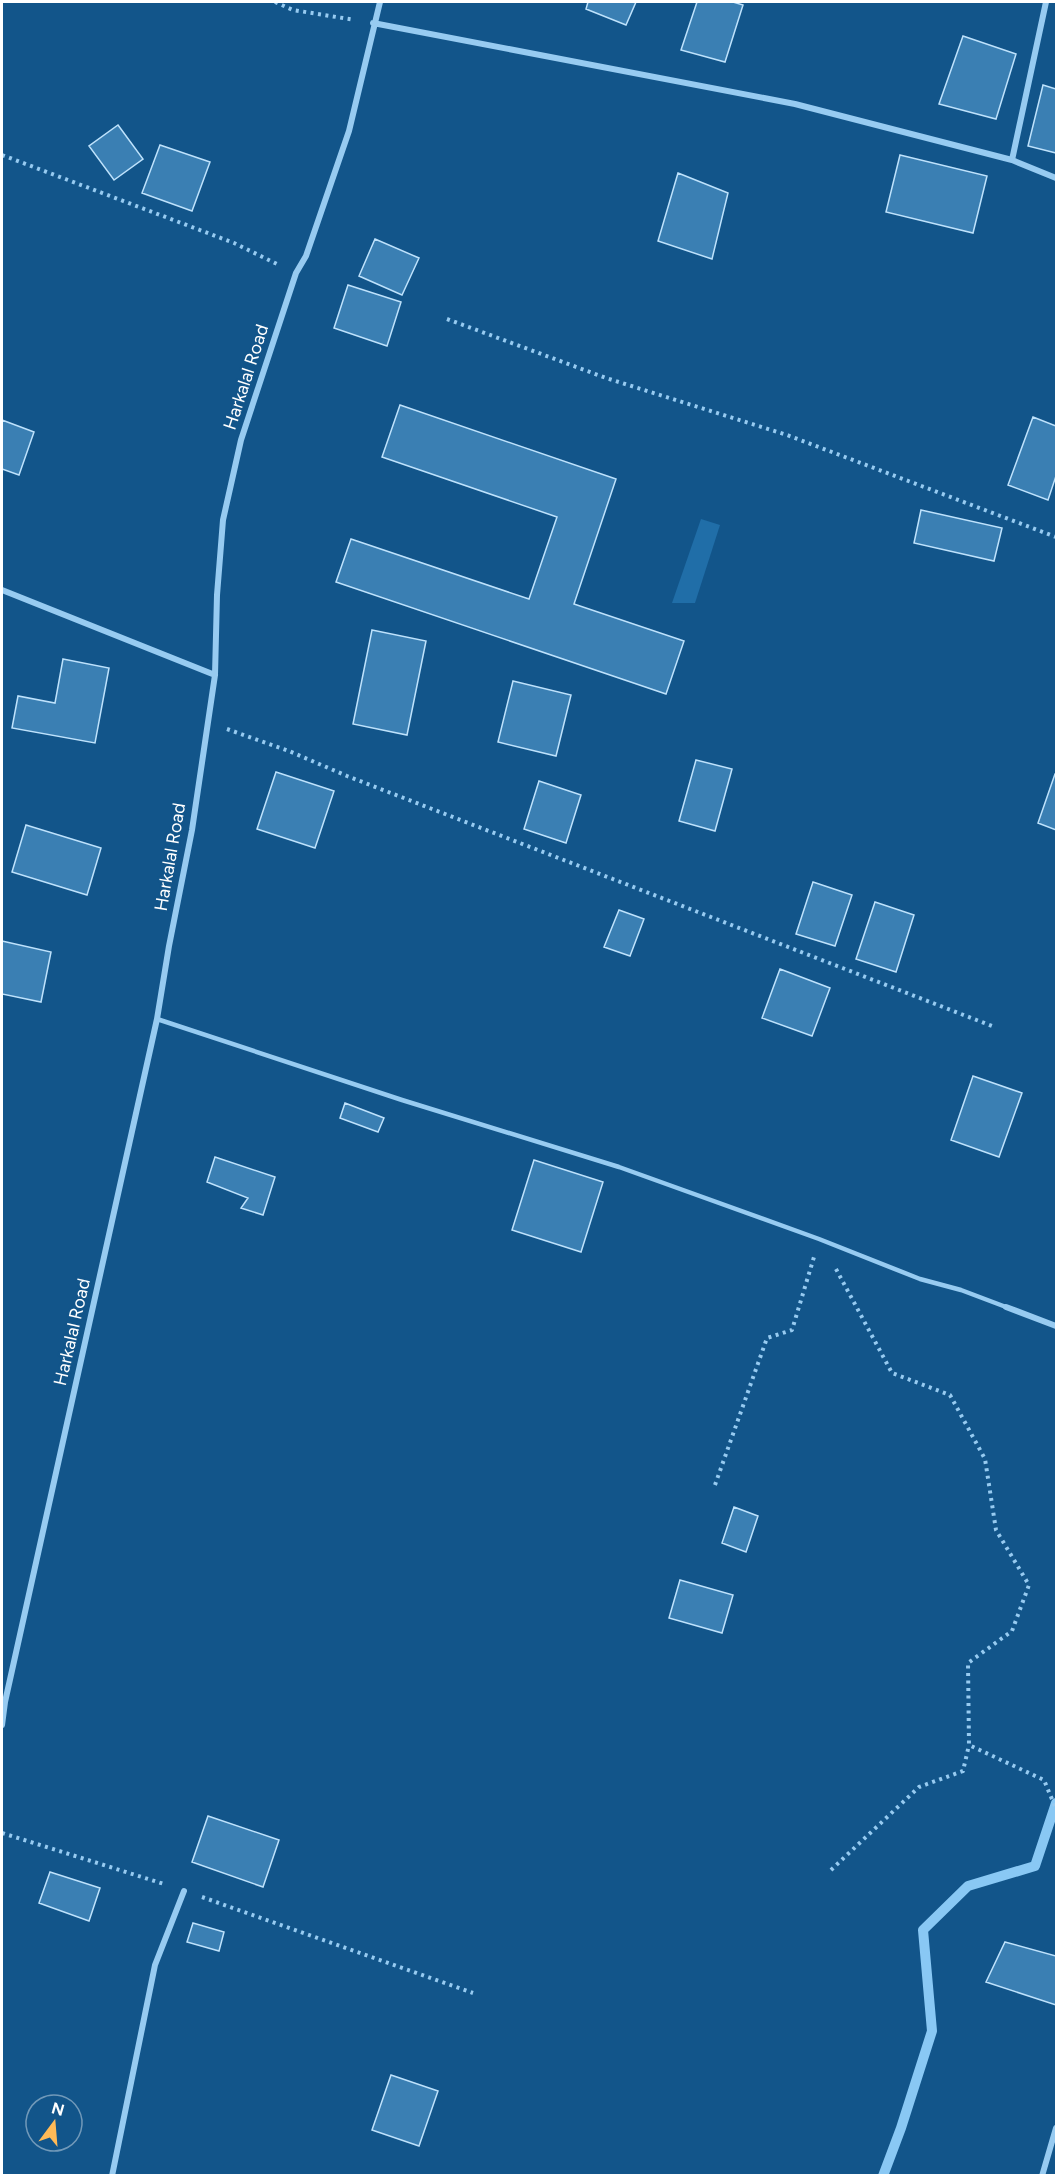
<svg xmlns="http://www.w3.org/2000/svg" width="1058" height="2177" viewBox="0 0 1058 2177" font-family="Figtree,sans-serif">
  <style>
    .green { fill: #206ea8 }
    .lines { fill: none; stroke-linecap: round; stroke-linejoin: round }
    .stream { stroke: #89c8f4; stroke-width: 10 }
    .building { fill: #3a7fb3; stroke: #bee2fc; stroke-width: 1.5 }
    .path { stroke: #97cbf1; stroke-width: 4; stroke-dasharray: 3 4.5; stroke-linecap: butt }
    .lane { stroke: #97cbf1; stroke-width: 4.5 }
    .street { stroke: #97cbf1; stroke-width: 6 }
    .labels { text-anchor: middle; stroke-width: 4.5; stroke-linejoin: round; paint-order: stroke }
    .street-label { font-size: 18px; fill: #fff; stroke: #12558a }
  </style>
  <rect width="100%" height="100%" fill="#12558a"/>
  <path class="green" d="M701,519L720,525L695,603H672Z"/>
  <g class="lines">
    <path class="stream" d="M883,2176L901,2128L932,2031L923,1930L968,1886L1035,1866L1056,1803"/>
  </g>
  <path class="building" d="M588,2H636L626,25L586,9Z
    M697,2H733L743,5L725,62L681,50Z
    M963,36L1016,54L996,119L939,104Z
    M1043,85L1056,89V153L1028,146Z
    M118,125L143,159L114,180L89,146Z
    M160,145L210,162L192,211L142,193Z
    M900,155L987,176L973,233L886,212Z
    M678,173L728,193L712,259L658,241Z
    M375,239L419,258L402,295L359,276Z
    M348,285L401,302L387,346L334,328Z
    M400,405L616,479L574,604L684,641L666,694L336,582L351,539L529,599L557,517L382,457Z
    M1033,417L1056,426V476L1048,500L1008,485Z
    M2,420L34,432L19,475L2,469Z
    M921,510L1002,528L994,561L914,543Z
    M372,630L426,641L407,735L353,724Z
    M63,659L109,668L95,743L12,728L18,696L55,703Z
    M513,681L571,695L556,756L498,742Z
    M696,760L732,769L715,831L679,821Z
    M276,772L334,791L315,848L257,829Z
    M1055,774H1056V830L1038,823Z
    M539,781L581,795L566,843L524,829Z
    M26,825L101,848L87,895L12,872Z
    M813,882L852,895L835,946L796,934Z
    M875,902L914,915L896,972L856,959Z
    M619,910L644,919L630,956L604,947Z
    M2,941L51,952L41,1002L2,994Z
    M780,969L830,988L812,1036L762,1018Z
    M973,1076L1022,1093L999,1157L951,1140Z
    M345,1103L384,1118L378,1132L340,1118Z
    M215,1157L275,1177L263,1215L241,1208L248,1198L207,1182Z
    M534,1160L603,1182L581,1252L512,1230Z
    M734,1507L758,1516L746,1552L722,1543Z
    M680,1580L733,1595L722,1633L669,1618Z
    M208,1816L279,1840L263,1887L192,1862Z
    M50,1872L100,1888L89,1921L39,1903Z
    M193,1923L224,1932L219,1951L187,1942Z
    M1005,1942L1056,1956V2005L986,1982Z
    M391,2075L438,2091L419,2146L372,2130Z"/>
  <g class="lines">
    <path class="path" d="M275,2L293,10L355,20
      M2,155L234,243L277,264
      M447,319L606,378L787,435L1056,537
      M227,729L289,751L347,776L992,1026
      M836,1269L892,1373L950,1395L985,1459L996,1530L1029,1585L1012,1631L968,1663L969,1745L1044,1780L1056,1809
      M715,1485L767,1338L792,1330L814,1257
      M2,1833L164,1884
      M831,1870L919,1787L963,1771L969,1745
      M202,1897L473,1993"/>
    <path class="lane" d="M157,1019L402,1100L619,1167L819,1239L920,1279L961,1290L1006,1307"/>
    <path class="street" d="M373,23L795,104L1012,160L1056,178
      M1012,160L1046,2
      M2,590L215,675
      M1006,1307L1056,1326
      M2,1725L5,1702L157,1019L169,946L192,830L215,675L217,595L223,520L241,440L296,273L306,256L349,131L380,2
      M112,2176L155,1965L184,1891
      M1042,2176L1056,2128"/>
  </g>
  <g class="labels">
    <g class="street-label">
      <text transform="translate(246 377) rotate(-72)" y="6">Harkalal Road</text>
      <text transform="translate(170 857) rotate(-80)" y="6">Harkalal Road</text>
      <text transform="translate(72 1332) rotate(-77)" y="6">Harkalal Road</text>
    </g>
  </g>
  <rect width="1058" height="2177" fill="none" stroke="#ffffff" stroke-width="6"/>
  <g transform="translate(54 2123) rotate(16)"><circle r="28" fill="#12558a" stroke="#7199b9" stroke-width="1.5"/>
  <path d="M0-4.5L10 22L0 15L-10 22Z" fill="#ffba57"/>
  <text y="-9" font-size="16" font-weight="bold" text-anchor="middle" fill="#ffffff">N</text>
  </g>
</svg>
